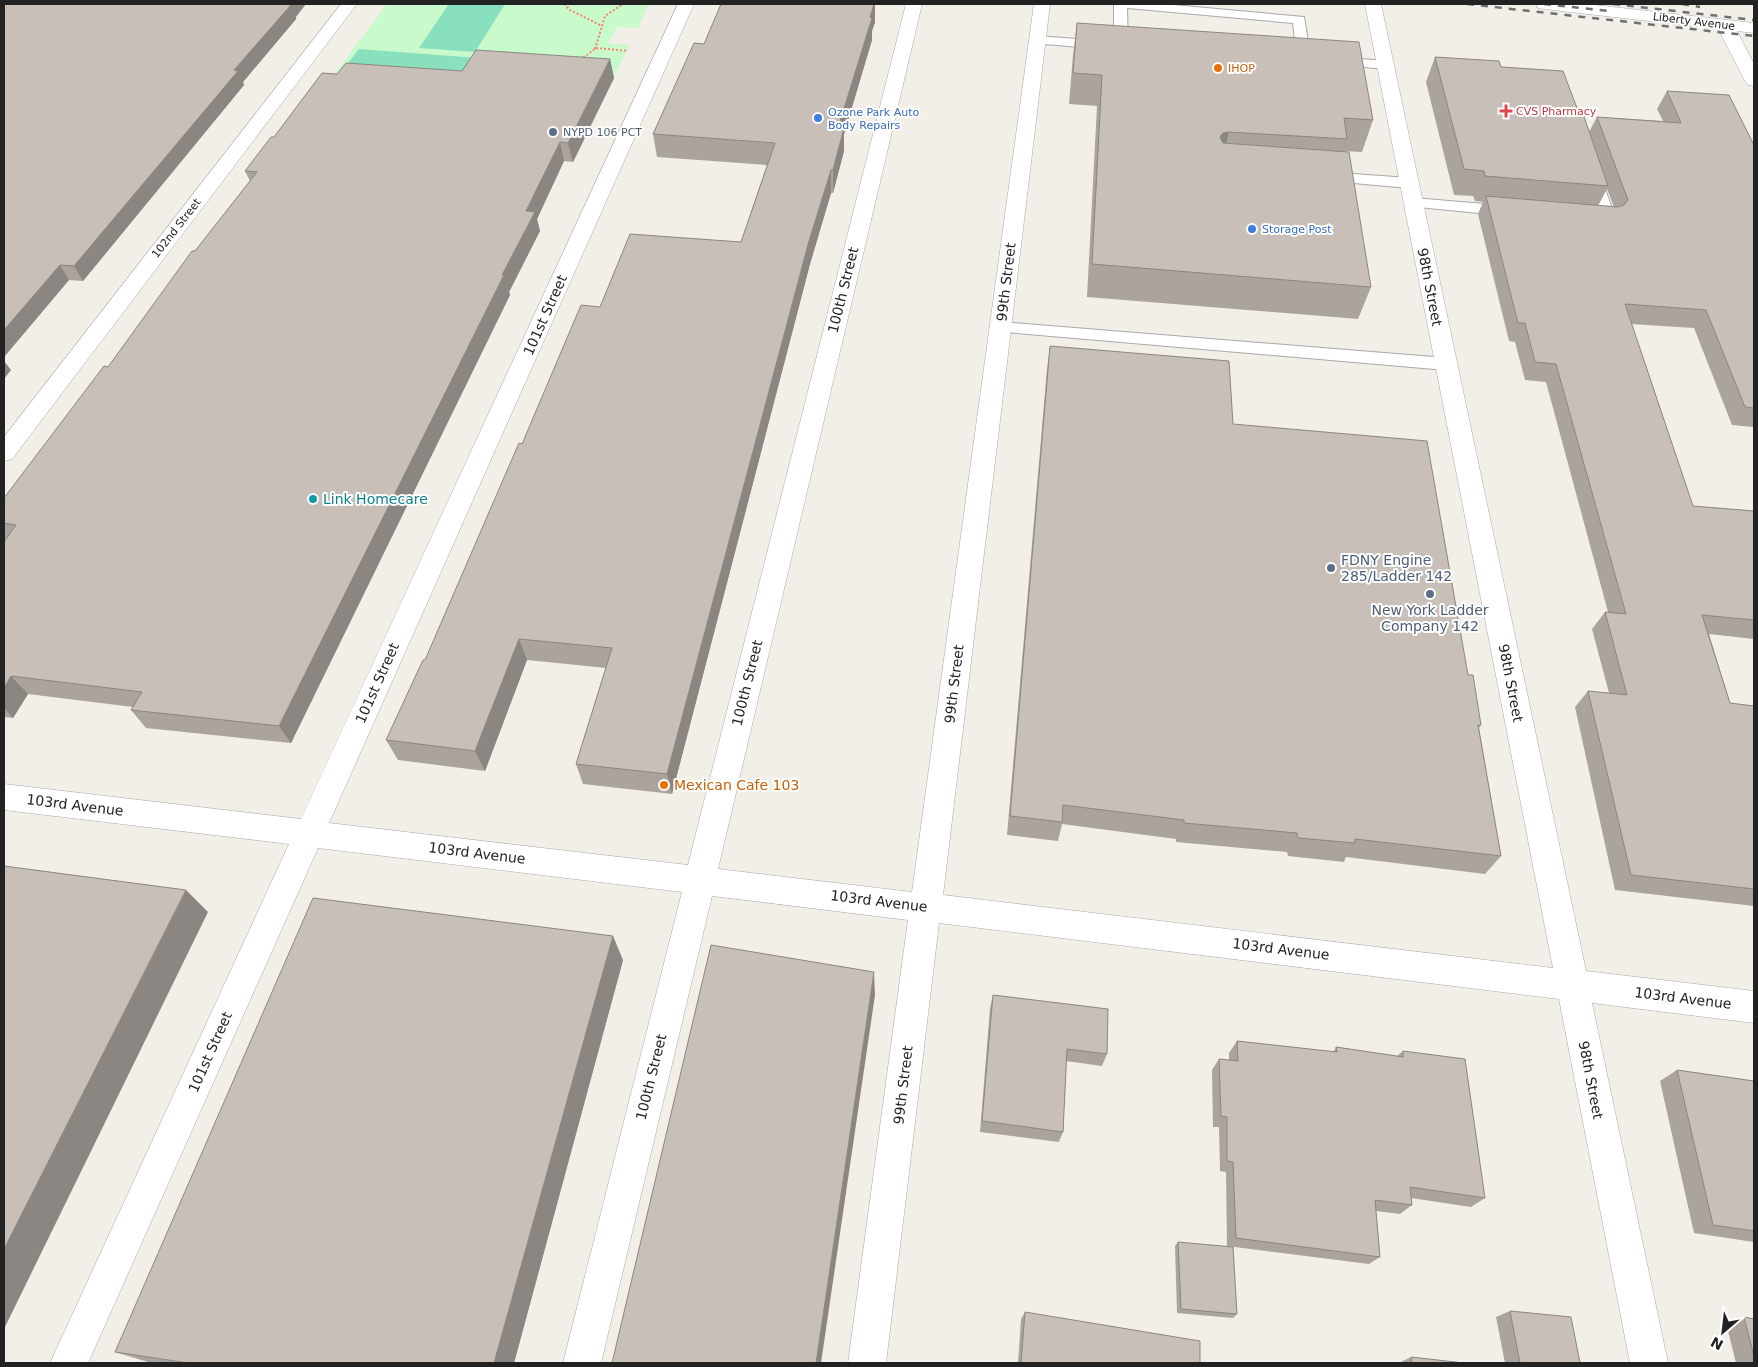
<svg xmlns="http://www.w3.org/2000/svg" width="1758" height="1367" viewBox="0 0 1758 1367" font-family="'DejaVu Sans',sans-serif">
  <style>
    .park { fill: #c8facc }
    .pitch { fill: #88e0be }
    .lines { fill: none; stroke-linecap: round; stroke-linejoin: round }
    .service-casing { stroke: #a9a9a9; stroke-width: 2 }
    .minor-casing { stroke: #a9a9a9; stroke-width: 1 }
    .tertiary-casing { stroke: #a9a9a9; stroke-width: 1 }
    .path { stroke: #fa8072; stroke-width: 2; stroke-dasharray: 2 2; stroke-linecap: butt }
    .service { fill: #fff; fill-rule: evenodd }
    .minor { fill: #fff; fill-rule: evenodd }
    .tertiary { fill: #fff; fill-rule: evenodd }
    .rail { stroke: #707070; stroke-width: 2.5; stroke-dasharray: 7 7; stroke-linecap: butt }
    .wall { fill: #aba49e; fill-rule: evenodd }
    .shaded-wall { fill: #8b8681 }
    .building { fill: #c7bfb8; stroke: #8b8681 }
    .food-dot { fill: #e8710a; stroke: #fff; stroke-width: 2 }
    .health-dot { fill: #e0444e; stroke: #fff; stroke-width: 2 }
    .shop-dot { fill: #3f7fe0; stroke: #fff; stroke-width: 2 }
    .service-dot { fill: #5c6f8a; stroke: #fff; stroke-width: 2 }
    .culture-dot { fill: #0f9aa8; stroke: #fff; stroke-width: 2 }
    .labels { text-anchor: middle; stroke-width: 4; stroke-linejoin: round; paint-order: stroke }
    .far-street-label { font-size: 11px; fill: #222; stroke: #fff }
    .far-food-label { font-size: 11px; fill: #c56008; stroke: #fff; text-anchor: start }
    .far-health-label { font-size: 11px; fill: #be3a42; stroke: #fff; text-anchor: start }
    .far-shop-label { font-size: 11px; fill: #366cbe; stroke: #fff; text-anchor: start }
    .far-service-label { font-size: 11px; fill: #4e5e75; stroke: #fff; text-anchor: start }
    .street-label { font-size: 14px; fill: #222; stroke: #fff }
    .culture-label { font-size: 14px; fill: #0d838f; stroke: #fff; text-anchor: start }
    .service-label { font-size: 14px; fill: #4e5e75; stroke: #fff; text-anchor: start }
    .food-label { font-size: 14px; fill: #c56008; stroke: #fff; text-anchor: start }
  </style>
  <rect width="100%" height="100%" fill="#f2efe9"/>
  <path class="park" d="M387,4H649L638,28L617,27L608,43L630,45L613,78L382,77L335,73Z"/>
  <path class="pitch" d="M449,4H505L475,52L419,48Z
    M359,49L478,58L463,81L341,72Z"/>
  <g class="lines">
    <defs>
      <path id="service" d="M1114,4H1162L1304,17L1311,59L1304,63L1297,59L1293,23L1127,8L1128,46L1126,49H1116L1114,46Z
        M1037,36L1104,41L1111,45L1104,49L1032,43L1030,40Z
        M1336,57L1386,61L1393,65L1386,69L1331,64L1329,61Z
        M1592,169L1597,170L1599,173L1616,219L1613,222L1608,224L1587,221L1584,218L1587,215L1598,214L1585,173L1587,170Z
        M1325,172L1409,178L1414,180L1417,183L1414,186L1409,188L1320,180L1317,177L1320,174Z
        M1413,198L1509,206L1514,208L1517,211L1514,214L1509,216L1408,206L1405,203L1408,200Z
        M1000,322L1446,358L1452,360L1455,364L1452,368L1446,370L994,331L992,327L994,323Z"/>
      <path id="minor" d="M341,4H357L12,459L4,461V437Z
        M678,4H694L329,823L688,865L906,4H922L718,869L912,892L1034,4H1050L943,895L1553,968L1365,4H1381L1586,971L1754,991V1023L1592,1003L1668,1363H1630L1559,999L939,923L886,1363H848L908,920L712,896L601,1363H563L682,892L318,848L88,1363H50L289,844L4,810V784L301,819Z
        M1725,20L1731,21L1734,25L1754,64V86L1748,85L1745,81L1716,25L1719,21Z"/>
      <path id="tertiary" d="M1536,4H1586L1754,23V33L1544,9L1538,8Z"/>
    </defs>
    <use href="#service" class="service-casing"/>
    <use href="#minor" class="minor-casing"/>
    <use href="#tertiary" class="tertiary-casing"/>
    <path class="path" d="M564,4L570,10L602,26
      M595,49L605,16L623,4
      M580,60L596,48L628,51"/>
    <use href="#service" class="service"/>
    <use href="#minor" class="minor"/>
    <use href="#tertiary" class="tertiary"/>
    <path class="rail" d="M1467,4L1754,36
      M1544,4L1610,11
      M1613,4L1754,20
      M1682,4L1700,7"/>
  </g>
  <path class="wall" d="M4,4L296,17V19L243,82L244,85L83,281L69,280L4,357Z
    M721,4H875V22L872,31V40L844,134V151L833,193H831L810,264L672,794L583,784L576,764L606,668L527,660L485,771L398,760L386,740L425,660L522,444L600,307L741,242L767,165L657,157L653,134L704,44Z
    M1077,23L1373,120L1362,152L1343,151V152L1371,287L1358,319L1087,297L1097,106L1069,104L1073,55Z
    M1435,57L1501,67L1577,108L1589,132L1597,117L1663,121L1657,109L1667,91L1754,145V427L1732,425L1694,328L1631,324L1693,506L1754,511V639L1709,634L1730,703L1754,706V906L1615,890L1575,707L1588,691L1609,693L1592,629L1605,612H1608L1546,382L1525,380L1515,342L1509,341L1478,214L1483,202L1475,201L1473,196L1454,195L1426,82ZM1607,189L1614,207L1598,206Z
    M610,59L614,78L573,162L564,161L537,219L540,231L509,292L510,295L291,743L146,728L131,710L133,707L28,694L13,718L4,717V542L5,541H4V498L108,367L195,251L250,181L245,171L274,137L337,74L462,71Z
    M1050,346L1233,424L1468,675L1481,725L1479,728L1501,856L1485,874L1346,857L1344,862L1288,856L1287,852L1176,842V839L1062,824L1058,841L1007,835L1047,369Z
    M623,960L514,1363H154L148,1362L115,1352Z
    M993,995L1107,1054L1102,1066L1066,1061L1063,1132L1059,1142L980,1132L990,1008Z
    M1237,1041L1333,1052L1336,1047L1397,1056L1403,1051L1485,1198L1471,1207L1411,1198L1412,1205L1400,1214L1376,1211L1380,1257L1369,1264L1227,1246L1226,1172L1220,1171L1219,1127H1213L1212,1070L1219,1059L1229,1060V1053Z
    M1677,1070L1754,1081V1242L1694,1233L1660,1081Z
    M1178,1242L1237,1314L1233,1318L1177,1313L1175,1246Z
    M1510,1311L1580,1363H1505L1496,1317Z
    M1025,1312L1200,1363H1018L1021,1319Z
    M1744,1317L1754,1319V1363H1736L1726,1323Z
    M1411,1357L1464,1363H1399Z"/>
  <path class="shaded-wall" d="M289,4H306L296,17V19L243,82L244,85L83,281L74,266Z
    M874,4H875V22L872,31V40L844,134V151L833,193V170L838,128Z
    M610,59L614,78L573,162L568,143Z
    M1229,132L1221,164L1220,137L1223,133Z
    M560,142L564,161L537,219L540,231L509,292L510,295L291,743L279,726L502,275L526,211Z
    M831,170V193L810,264L672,794L667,774L809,241Z
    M60,265L69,280L4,357V330Z
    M4,361L11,370L4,379Z
    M519,639L527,660L485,771L475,751Z
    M11,676L28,694L13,718L4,708V688Z
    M186,890L208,912L5,1327H4V1249Z
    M613,936L623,960L514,1363H494Z
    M874,972L875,995L821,1363H816Z"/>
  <path class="building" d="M4,4H289V5H291L234,70L238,71L74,266L60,265L4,330Z
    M721,4H874L870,17L872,18L838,128H844L833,170H831L809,241L667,774L576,764L612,648L519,639L475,751L386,740L423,660H425L519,443L522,444L581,305L600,307L630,234L741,242L775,143L653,134L694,43L704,44Z
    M1077,23L1359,42L1373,120L1344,118L1347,139L1229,132L1223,133L1220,137L1223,143L1349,152L1371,287L1092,264L1102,75L1073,73Z
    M476,50L610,59L568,143L560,142L526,211L535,212L502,275H504L279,726L131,710L142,692L11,676L4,688V542L16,525L4,523V498L104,366L108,367L192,251H195L257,172L245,171L271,137H274L322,73L337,74L346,63L462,71Z
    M1435,57L1499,61L1501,67L1563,71L1577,108H1581L1608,186L1485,176L1484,171L1464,169Z
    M1667,91L1729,95L1754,145V408L1745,407L1706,310L1625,304L1693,506L1754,511V620L1702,615L1730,703L1754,706V889L1631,875L1588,691L1627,695L1605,612L1626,614L1556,364L1535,362L1525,323H1518L1486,196L1618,207L1624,205L1628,200L1597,117L1681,123Z
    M1050,346L1229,361L1233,424L1427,441L1468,675H1473L1481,725H1478L1501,856L1355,839V843L1298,838L1297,833L1184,823V820L1063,805L1062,822L1010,816Z
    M4,866L186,890L4,1249Z
    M313,898L613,936L494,1363H188L115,1352Z
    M711,945L874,972L816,1363H612Z
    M993,995L1108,1009L1107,1054L1067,1049L1063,1132L982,1121Z
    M1237,1041L1337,1052L1336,1047L1403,1057V1051L1465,1059L1485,1198L1410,1187L1412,1205L1375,1200L1380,1257L1236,1238L1233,1162L1227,1161V1117L1221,1116L1219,1059L1238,1061Z
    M1677,1070L1754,1081V1231L1713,1225Z
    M1178,1242L1233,1247L1237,1314L1181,1309Z
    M1510,1311L1571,1317L1580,1363H1520Z
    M1025,1312L1200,1341V1363H1021Z
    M1744,1317L1754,1319V1356Z
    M1411,1357L1464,1363H1412Z"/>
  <g class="food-dot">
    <circle cx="1218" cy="68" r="5"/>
    <circle cx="664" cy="785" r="5"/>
  </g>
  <path class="health-dot" d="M1503.5 103.5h5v5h5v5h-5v5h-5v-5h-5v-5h5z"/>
  <g class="shop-dot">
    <circle cx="818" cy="118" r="5"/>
    <circle cx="1252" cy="229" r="5"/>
  </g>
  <g class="service-dot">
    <circle cx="553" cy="132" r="5"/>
    <circle cx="1331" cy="568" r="5"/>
    <circle cx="1430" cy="594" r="5"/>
  </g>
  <circle class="culture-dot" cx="313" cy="499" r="5"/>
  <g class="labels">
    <g class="far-street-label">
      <text transform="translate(1694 21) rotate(7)" y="4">Liberty Avenue</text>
      <text transform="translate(176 228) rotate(-52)" y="4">102nd Street</text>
    </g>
    <g class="far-food-label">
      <text x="1228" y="72">IHOP</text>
    </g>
    <g class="far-health-label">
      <text x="1516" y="115">CVS Pharmacy</text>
    </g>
    <g class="far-shop-label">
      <text x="828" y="116">Ozone Park Auto<tspan x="828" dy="13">Body Repairs</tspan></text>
      <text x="1262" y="233">Storage Post</text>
    </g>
    <g class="far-service-label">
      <text x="563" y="136">NYPD 106 PCT</text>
    </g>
    <g class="street-label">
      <text transform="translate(1006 282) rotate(-83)" y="5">99th Street</text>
      <text transform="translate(1430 287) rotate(79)" y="5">98th Street</text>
      <text transform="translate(843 290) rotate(-76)" y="5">100th Street</text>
      <text transform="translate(545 315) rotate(-66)" y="5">101st Street</text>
      <text transform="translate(377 683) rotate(-66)" y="5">101st Street</text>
      <text transform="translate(747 683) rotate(-76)" y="5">100th Street</text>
      <text transform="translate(1511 683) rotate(79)" y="5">98th Street</text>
      <text transform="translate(954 684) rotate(-83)" y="5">99th Street</text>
      <text transform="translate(75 805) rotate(7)" y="5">103rd Avenue</text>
      <text transform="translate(477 853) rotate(7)" y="5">103rd Avenue</text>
      <text transform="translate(879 901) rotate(7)" y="5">103rd Avenue</text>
      <text transform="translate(1281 949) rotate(7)" y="5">103rd Avenue</text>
      <text transform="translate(1683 998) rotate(7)" y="5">103rd Avenue</text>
      <text transform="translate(210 1052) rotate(-66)" y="5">101st Street</text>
      <text transform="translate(651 1077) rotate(-76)" y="5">100th Street</text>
      <text transform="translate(1591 1080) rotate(79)" y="5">98th Street</text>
      <text transform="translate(903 1085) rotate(-83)" y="5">99th Street</text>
    </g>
    <g class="culture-label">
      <text x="323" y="504">Link Homecare</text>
    </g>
    <g class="service-label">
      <text x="1341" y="565">FDNY Engine<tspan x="1341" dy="16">285/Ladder 142</tspan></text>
      <text x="1430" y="615" text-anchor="middle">New York Ladder<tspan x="1430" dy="16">Company 142</tspan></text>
    </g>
    <g class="food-label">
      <text x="674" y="790">Mexican Cafe 103</text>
    </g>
  </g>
  <rect width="1758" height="1367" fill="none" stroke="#222222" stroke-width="10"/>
  <g transform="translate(1723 1332) rotate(208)" stroke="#ffffff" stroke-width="4" paint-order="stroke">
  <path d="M0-4L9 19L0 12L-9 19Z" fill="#222222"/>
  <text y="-8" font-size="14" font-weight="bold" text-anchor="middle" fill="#222222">N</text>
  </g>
</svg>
